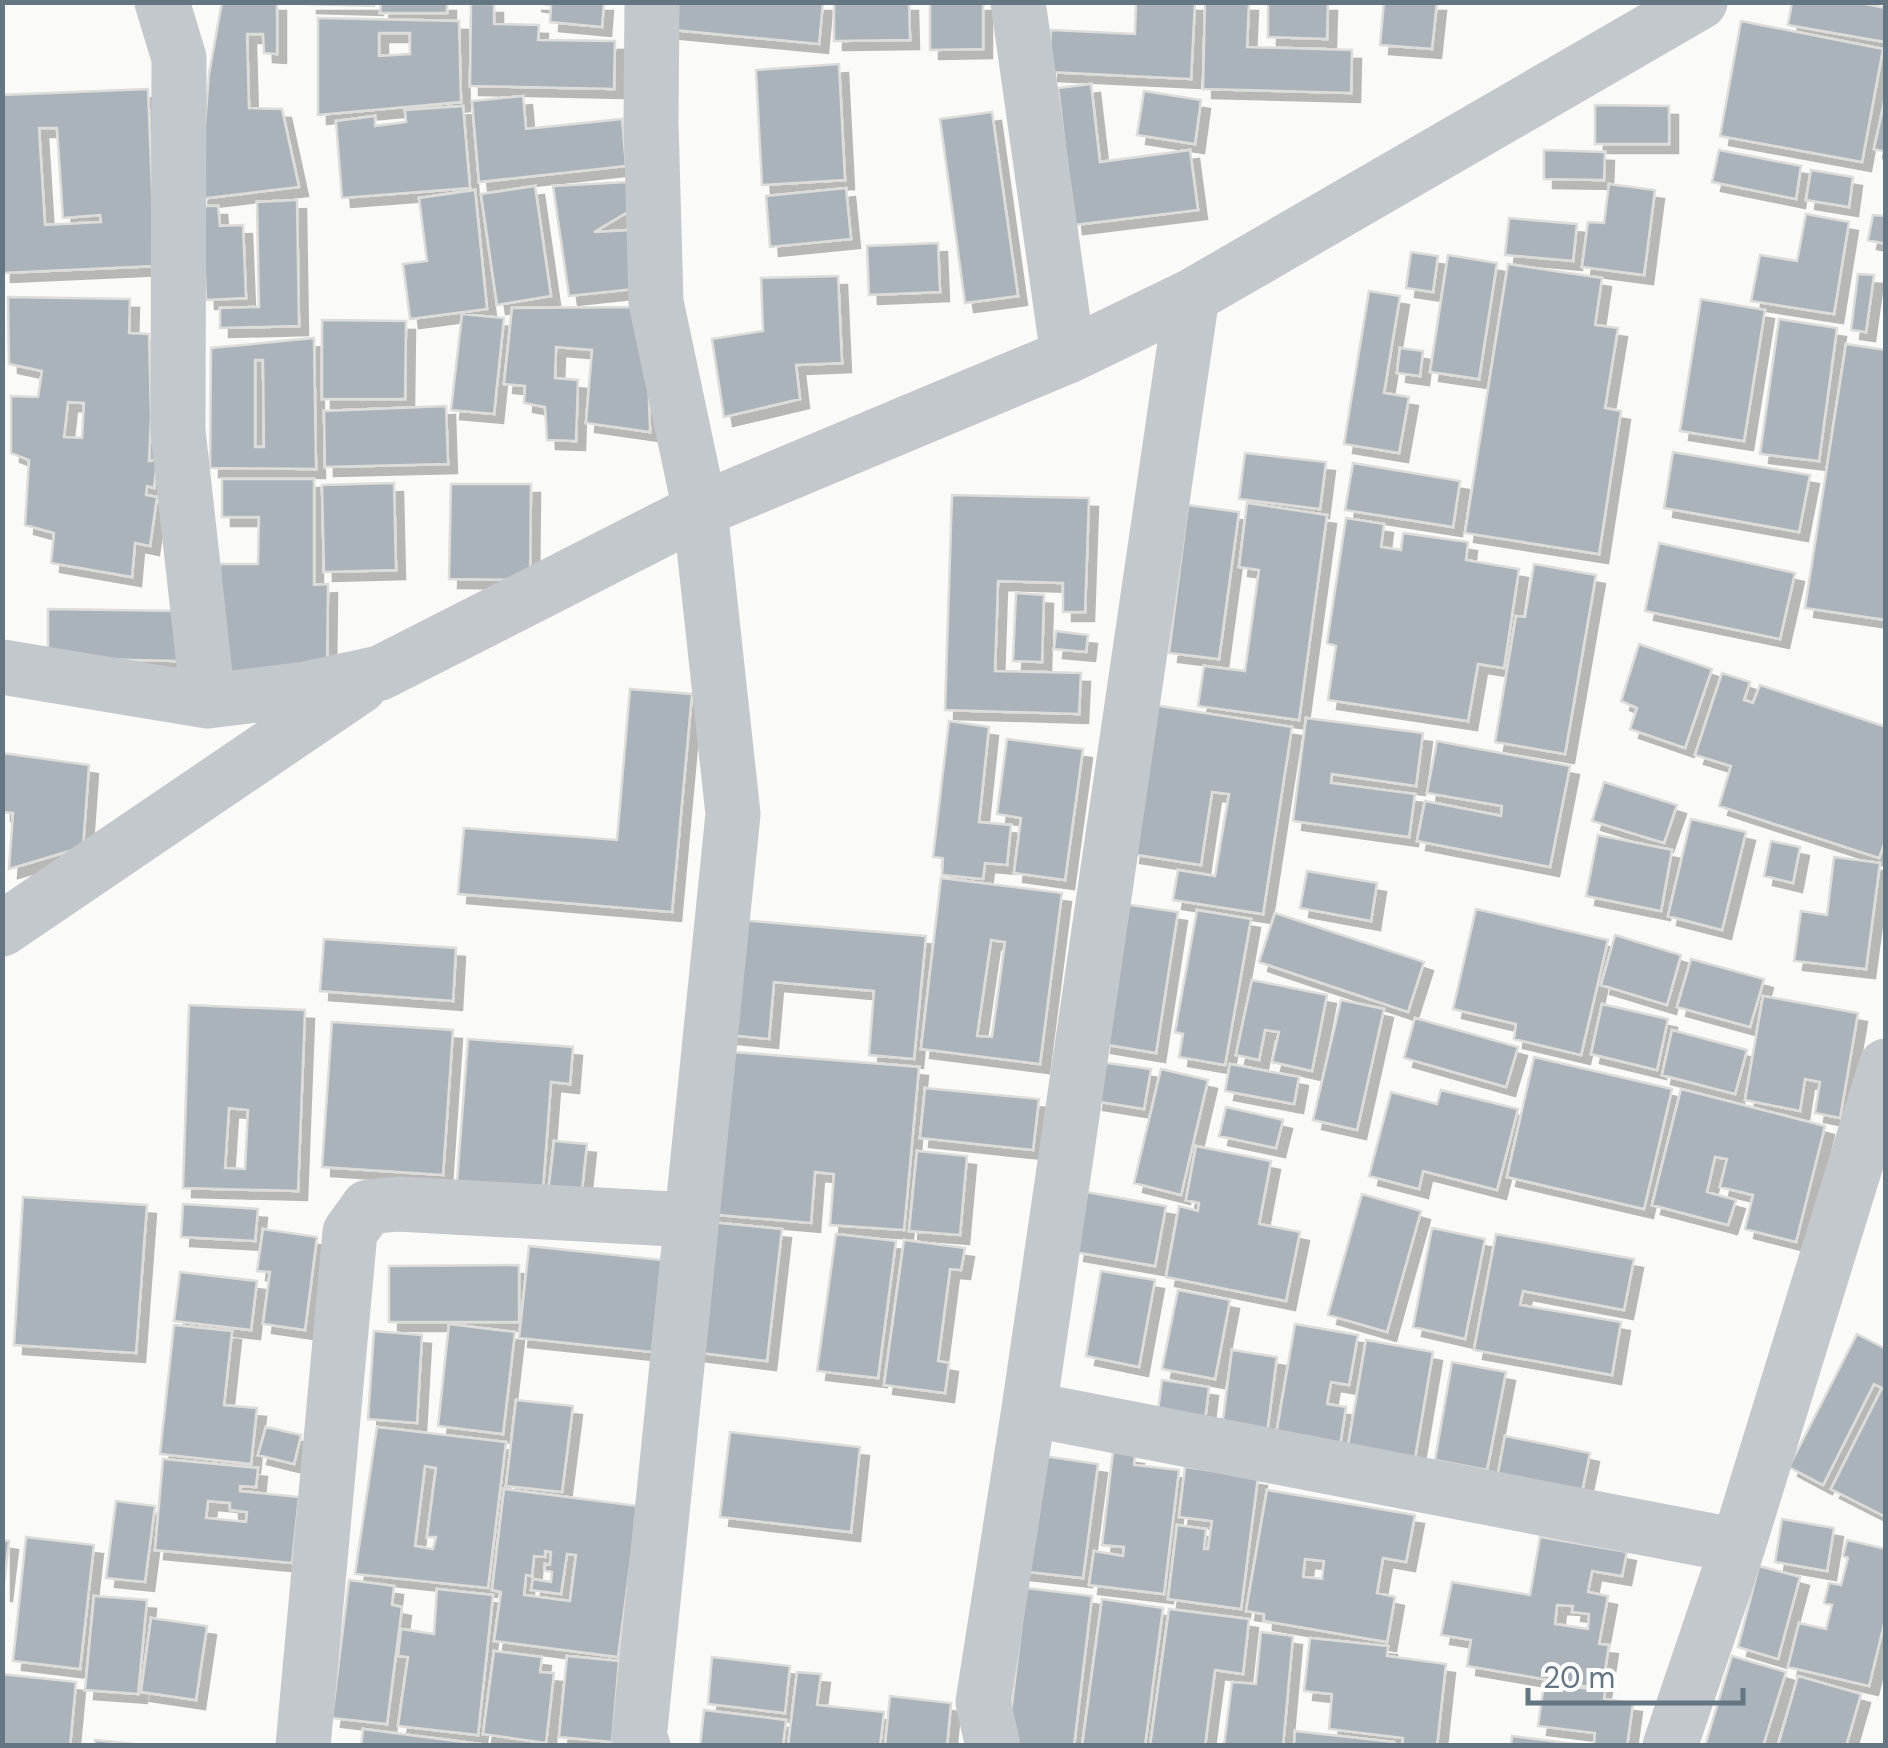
<svg xmlns="http://www.w3.org/2000/svg" width="1888" height="1748" viewBox="0 0 1888 1748" font-family="'DM Sans',sans-serif">
  <style>
    .building { fill: #aab3b9; stroke: #dcdcda; stroke-width: 2.5; fill-rule: evenodd; filter: url(#shadow) }
    .lines { fill: none; stroke-linecap: round; stroke-linejoin: round }
    .minor { stroke: #c3c8cc; stroke-width: 55 }
  </style>
  <defs>
    <filter id="shadow"><feDropShadow dx="9" dy="9" stdDeviation="0" flood-color="#0004"/></filter>
  </defs>
  <rect width="100%" height="100%" fill="#fafaf8"/>
  <path class="building" d="M222,2H277V54L264,53L263,34H247L249,108L282,109L299,187L199,199L209,74Z
    M308,2H375L374,6L308,4Z
    M381,2H447V13H380Z
    M532,2H604L602,27L550,22L551,5Z
    M666,2H823L819,44L664,29Z
    M834,2H909L910,40L834,41Z
    M930,2H983V49L930,50Z
    M1136,2H1195L1191,79L1049,72L1051,30L1135,34Z
    M1205,2H1249L1247,47L1352,50L1351,93L1203,89Z
    M1268,2H1328L1327,39L1268,37Z
    M1384,2H1437L1432,49L1380,45Z
    M1792,2H1855L1886,8L1885,42L1788,25Z
    M471,4H494V24L539,25L538,40L615,41L614,89L470,86Z
    M318,18L459,21L461,102L318,115ZM379,33H410V54L379,56Z
    M1741,21L1883,49L1862,162L1720,136Z
    M839,64L845,180L762,185L756,70Z
    M1091,84L1100,162L1190,150L1198,210L1074,225L1058,88Z
    M148,89L155,266L2,273V95ZM39,128H57L63,218L100,215L101,222L45,225Z
    M1144,91L1201,100L1195,144L1137,135Z
    M1886,94V152L1874,149Z
    M523,96L526,129L622,119L626,166L479,182L472,101Z
    M1595,105L1669,106V144H1595Z
    M463,106L470,188L342,198L336,121L375,116V126L406,122L405,110Z
    M992,112L1018,296L965,303L940,119Z
    M1544,150L1605,152L1604,180L1544,179Z
    M1719,150L1801,166L1796,199L1712,182Z
    M1811,170L1853,177L1849,207L1806,200Z
    M627,182L631,210L594,232L632,230L634,289L569,296L553,186Z
    M1609,184L1655,190L1644,275L1582,267L1588,222L1604,223Z
    M535,186L551,296L497,305L481,194Z
    M846,188L851,239L770,247L766,196Z
    M475,190L487,309L410,319L403,264L427,261L419,198Z
    M297,200L299,326L220,328V308L259,307L257,202Z
    M202,206H218L220,226L243,225L246,298L206,300Z
    M1886,211V244L1868,240L1873,215L1885,216Z
    M1806,214L1849,222L1834,314L1751,301L1760,255L1797,261Z
    M1509,218L1577,224L1573,261L1505,255Z
    M938,243L940,292L869,295L867,246Z
    M1411,252L1438,256L1433,292L1406,288Z
    M1448,255L1497,263L1479,379L1430,372Z
    M1508,264L1602,278L1595,325L1618,328L1605,408L1621,411L1599,554L1465,533Z
    M1858,274L1874,275L1866,332L1851,330Z
    M838,276L842,363L796,365L800,399L724,417L712,339L763,331L761,278Z
    M1369,291L1400,296L1384,393L1409,397L1399,453L1344,444Z
    M8,297L130,299L129,333L149,334L151,417L149,461L157,460L154,488L147,486L146,495L157,497L150,546L135,543L132,577L51,563L54,533L25,525L29,460L11,453V396L38,397L42,371L9,364ZM68,402L84,403L82,438L64,437Z
    M1701,299L1765,310L1744,441L1680,431Z
    M646,307L650,432L586,423L592,350L556,347L555,378L578,380L576,441L547,440L545,407L524,403L525,386L504,384L512,308Z
    M462,314L504,318L494,414L451,410Z
    M1779,319L1837,328L1819,461L1760,454Z
    M322,320L406,321L405,399H322Z
    M314,338L316,469L210,468L211,348ZM255,360H263L264,447H255Z
    M1846,344L1886,350V620L1805,608Z
    M1400,348L1423,351L1420,376L1397,373Z
    M446,406L448,464L325,467L324,411Z
    M1673,452L1810,475L1799,532L1664,508Z
    M1245,453L1326,462L1320,509L1239,499Z
    M1353,463L1460,481L1453,527L1345,510Z
    M222,479H314V585L328,584L327,672H221L220,564H258L259,517H222Z
    M394,483L396,570L324,572L322,485Z
    M451,484H531L530,580L449,579Z
    M952,495L1089,498L1085,612H1063V583L998,581L995,671L1081,673L1079,714L945,710Z
    M1247,503L1327,515L1299,720L1198,706L1204,666L1245,671L1259,570L1239,567Z
    M1188,505L1239,512L1219,659L1169,653Z
    M1346,518L1384,524L1381,547L1401,550L1403,533L1468,542L1466,560L1519,569L1504,668L1478,664L1468,721L1328,700L1336,646L1327,643Z
    M1659,543L1795,573L1780,639L1645,611Z
    M1534,564L1596,575L1565,754L1495,742L1516,616L1525,617Z
    M1016,593L1044,595L1042,662L1013,661Z
    M48,609L179,611L178,661L48,658Z
    M1056,631L1088,635L1086,652L1054,649Z
    M1639,644L1712,669L1685,748L1630,729L1637,708L1621,701Z
    M1722,673L1750,682L1744,700L1753,703L1760,685L1886,727V839L1879,858L1719,806L1731,766L1695,755Z
    M630,689L692,694L672,912L458,894L464,828L617,840Z
    M1154,705L1292,727L1263,914L1173,900L1178,870L1215,876L1229,794L1212,792L1201,865L1131,854Z
    M1306,718L1423,733L1416,786L1332,774L1331,783L1415,794L1409,837L1293,821Z
    M949,721L989,727L979,822L1011,825L1007,865L985,863L983,879L942,875L943,858L933,857Z
    M1007,739L1083,749L1065,880L1014,873L1021,818L997,814Z
    M1437,741L1570,766L1550,867L1417,841L1425,801L1501,816L1502,806L1427,793Z
    M2,753L89,765L83,847L9,869L13,813L2,812Z
    M1604,782L1677,805L1664,843L1592,821Z
    M1691,819L1746,832L1722,930L1668,916Z
    M1598,835L1672,850L1661,911L1586,896Z
    M1771,841L1800,847L1793,883L1764,876Z
    M1834,857L1880,863L1866,969L1794,961L1801,911L1827,915Z
    M1307,871L1377,883L1371,921L1300,908Z
    M941,878L1062,893L1040,1064L921,1049ZM991,940L1005,942L992,1037L977,1036Z
    M1124,904L1178,912L1156,1053L1102,1044Z
    M1476,909L1608,940L1581,1055L1514,1039L1516,1024L1453,1009Z
    M1197,910L1251,919L1225,1065L1179,1057L1183,1034L1175,1032Z
    M1275,913L1424,962L1408,1012L1259,962Z
    M728,919L926,936L914,1059L869,1055L874,991L774,982L769,1039L718,1034Z
    M1615,935L1681,955L1667,1005L1601,985Z
    M324,939L456,948L453,1001L320,991Z
    M1691,959L1764,979L1750,1027L1677,1007Z
    M1252,980L1327,995L1312,1071L1272,1062L1279,1032L1265,1030L1259,1060L1236,1055Z
    M1763,996L1858,1013L1840,1118L1815,1113L1820,1082L1805,1079L1800,1111L1745,1100Z
    M1341,1000L1384,1009L1357,1130L1313,1120Z
    M1602,1004L1668,1019L1657,1070L1591,1054Z
    M189,1005L305,1010L298,1191L183,1188ZM229,1108L248,1110L245,1169L225,1168Z
    M1415,1018L1518,1047L1506,1087L1404,1058Z
    M332,1022L453,1030L443,1175L322,1167Z
    M1672,1030L1747,1050L1735,1094L1662,1075Z
    M468,1039L573,1047L570,1084L551,1082L542,1202L456,1195Z
    M721,1051L919,1067L904,1230L830,1225L834,1174L815,1172L811,1223L708,1214Z
    M1534,1057L1672,1089L1644,1209L1507,1177Z
    M1100,1062L1151,1069L1144,1109L1094,1101Z
    M1230,1064L1299,1077L1294,1104L1225,1091Z
    M1161,1069L1208,1080L1181,1195L1134,1183Z
    M925,1088L1039,1099L1033,1150L920,1138Z
    M1681,1089L1825,1126L1796,1242L1745,1229L1753,1195L1720,1187L1727,1159L1715,1157L1707,1192L1736,1200L1728,1225L1652,1205Z
    M1441,1090L1518,1109L1497,1190L1423,1171L1419,1189L1369,1176L1391,1092L1437,1104Z
    M1226,1107L1283,1120L1276,1148L1219,1136Z
    M554,1141L587,1144L581,1198L548,1194Z
    M1196,1146L1271,1161L1259,1224L1300,1232L1286,1301L1166,1277L1179,1206L1198,1211L1199,1203L1186,1200Z
    M917,1151L967,1156L960,1235L909,1231Z
    M1086,1192L1166,1206L1155,1266L1075,1252Z
    M1362,1194L1421,1211L1387,1332L1328,1315Z
    M23,1197L147,1205L136,1353L14,1345Z
    M183,1204L258,1209L255,1241L181,1237Z
    M709,1222L782,1229L767,1361L693,1352Z
    M1432,1228L1485,1239L1465,1339L1413,1327Z
    M263,1229L317,1237L305,1330L263,1324L270,1272L257,1271Z
    M836,1234L896,1241L878,1378L817,1371Z
    M1496,1234L1634,1259L1624,1310L1523,1291L1520,1305L1621,1322L1612,1375L1474,1350Z
    M904,1240L965,1248L961,1270L950,1269L938,1361L949,1363L945,1393L884,1385Z
    M529,1246L662,1260L652,1352L519,1338Z
    M519,1265V1322H389V1266Z
    M1101,1271L1155,1280L1139,1367L1086,1356Z
    M180,1272L257,1281L251,1330L174,1321Z
    M1178,1290L1230,1300L1215,1379L1162,1369Z
    M449,1324L515,1332L503,1434L438,1426Z
    M1295,1324L1358,1335L1349,1385L1331,1382L1327,1404L1346,1407L1339,1452L1275,1441Z
    M174,1325L232,1331L224,1405L257,1408L251,1464L160,1454Z
    M374,1331L422,1335L417,1423L368,1419Z
    M1857,1334L1886,1349V1517L1831,1489L1882,1388L1874,1384L1823,1485L1789,1467Z
    M1366,1340L1433,1352L1415,1458L1348,1446Z
    M1232,1350L1277,1357L1266,1440L1221,1434Z
    M1452,1362L1506,1372L1487,1470L1435,1460Z
    M1162,1380L1209,1387L1205,1420L1158,1411Z
    M516,1400L573,1406L562,1492L506,1486Z
    M266,1427L301,1435L294,1464L258,1455Z
    M377,1427L506,1442L488,1588L355,1574ZM425,1466L436,1468L427,1537H436L433,1549L415,1546Z
    M730,1432L860,1447L851,1532L720,1517Z
    M1505,1436L1590,1453L1580,1501L1496,1484Z
    M1113,1452L1135,1455L1134,1465L1179,1470L1164,1594L1089,1585L1094,1551L1123,1556L1124,1547L1102,1545Z
    M1037,1455L1098,1464L1083,1578L1020,1571Z
    M163,1459L258,1468L256,1487L240,1486V1491L299,1497L292,1563L155,1550ZM208,1501L230,1503V1510L247,1512L246,1522L206,1518Z
    M1185,1467L1258,1477L1241,1609L1168,1599L1177,1525L1206,1529L1204,1549H1208L1212,1521L1179,1517Z
    M504,1489L638,1506L618,1657L494,1641L501,1592L492,1590ZM545,1551L551,1552L550,1565L545,1564V1570L552,1572L551,1582L533,1579L531,1590L561,1594L567,1554L576,1555L570,1601L524,1595L526,1575L532,1576L534,1556L545,1557Z
    M1267,1490L1415,1515L1406,1562L1383,1558L1377,1593L1395,1597L1387,1642L1264,1621V1614L1246,1611ZM1305,1559L1324,1561L1322,1579L1303,1577Z
    M116,1501L155,1506L145,1582L106,1578Z
    M1782,1519L1834,1528L1827,1571L1775,1562Z
    M26,1537L94,1545L80,1669L13,1661Z
    M1540,1537L1627,1552L1622,1576L1592,1571L1588,1592L1608,1596L1599,1644L1609,1645L1602,1689L1467,1666L1471,1640L1441,1635L1452,1582L1530,1595ZM1557,1605L1573,1606L1572,1612L1589,1614L1588,1629L1555,1624Z
    M2,1540L9,1541L3,1592H2Z
    M1847,1540L1886,1549V1616L1869,1686L1788,1667L1799,1623L1826,1629L1832,1605L1824,1603L1829,1583L1841,1585L1848,1558L1843,1556Z
    M1759,1566L1800,1577L1778,1659L1738,1647Z
    M349,1580L394,1586L392,1605L402,1607L387,1724L332,1718Z
    M1026,1588L1092,1596L1074,1746H1007Z
    M437,1589L493,1595L478,1735L398,1726L408,1657L398,1656L401,1629L434,1634Z
    M94,1596L147,1600L138,1694L85,1690Z
    M1102,1599L1163,1608L1145,1746H1082Z
    M1169,1609L1249,1619L1243,1674L1215,1670L1205,1746H1150Z
    M151,1618L207,1626L196,1700L141,1692Z
    M1261,1632L1293,1636L1283,1746L1224,1745L1232,1682L1256,1684Z
    M1310,1638L1388,1646L1387,1656L1446,1664L1437,1746H1402L1403,1738L1329,1729L1332,1694L1304,1691Z
    M494,1651L542,1657L540,1672L554,1673L546,1743L483,1734Z
    M567,1656L619,1661L612,1742L559,1737Z
    M1732,1656L1786,1672L1763,1746H1705Z
    M712,1657L790,1666L785,1713L708,1704Z
    M797,1672L821,1674L817,1705L884,1712L880,1746H788Z
    M2,1674L76,1682L70,1746H2Z
    M1798,1676L1861,1694L1846,1746H1778Z
    M1544,1683L1605,1691L1604,1699L1633,1703L1627,1746L1594,1744L1595,1733L1538,1726Z
    M890,1696L951,1703L947,1746H885Z
    M704,1710L786,1720L783,1746H700Z
    M363,1729L495,1746H361Z
    M1295,1731L1394,1742V1746H1294Z
    M1512,1736L1590,1746H1511Z
    M95,1740L155,1746H95Z"/>
  <g class="lines">
    <path class="minor" d="M162,2L179,58L178,431L208,701
      M1018,2L1068,356
      M2,667L208,701L306,689L380,673L700,510L1068,356L1192,296L1700,2
      M2,929L360,686
      M1029,1409L1738,1546
      M303,1746L350,1232L368,1207L398,1204L691,1220
      M643,1746L639,1739L733,814L700,510L656,302L651,122L652,2
      M993,1746L983,1702L1029,1409L1192,296
      M1670,1746L1738,1546L1886,1066"/>
  </g>
  <rect width="1888" height="1748" fill="none" stroke="#657683" stroke-width="10"/>
  <path d="M1528 1688v15h215v-15" fill="none" stroke="#657683" stroke-width="5"/>
  <text x="1543" y="1688" font-size="30" fill="#657683" stroke="#ffffff" stroke-width="8" paint-order="stroke">20 m</text>
</svg>
